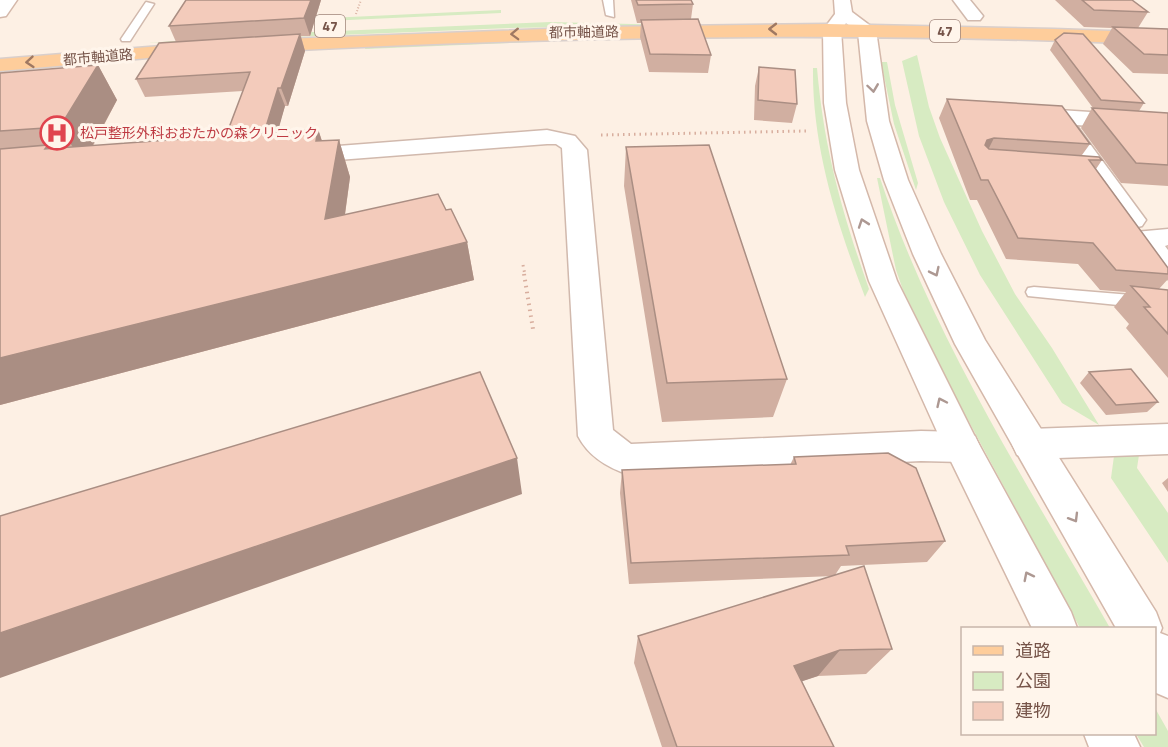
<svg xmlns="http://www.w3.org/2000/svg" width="1168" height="747" viewBox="0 0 1168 747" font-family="'Titillium Web','Noto Sans JP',sans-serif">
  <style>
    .green { fill: #d7ebc2 }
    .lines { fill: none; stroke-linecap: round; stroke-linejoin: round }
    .lane-casing { stroke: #d1b9ad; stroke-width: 3 }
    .street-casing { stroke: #d1b9ad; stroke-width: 3 }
    .secondary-casing { stroke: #d4b8aa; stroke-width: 3 }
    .primary-casing { stroke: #d9cfcc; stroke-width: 3 }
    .path-far2 { stroke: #d8ae9e; stroke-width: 2; stroke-dasharray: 1 2; stroke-linecap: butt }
    .path-far1 { stroke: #d8ae9e; stroke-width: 3; stroke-dasharray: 1.5 4; stroke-linecap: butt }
    .path { stroke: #d8ae9e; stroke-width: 4; stroke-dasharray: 1.5 4.5; stroke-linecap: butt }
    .lane { fill: #fff; fill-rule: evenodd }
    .street { fill: #fff; fill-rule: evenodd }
    .secondary { fill: #fff; fill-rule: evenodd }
    .primary { fill: #fecd9b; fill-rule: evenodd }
    .wall { fill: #d1afa1 }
    .shaded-wall { fill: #aa8e83 }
    .building { fill: #f3cbbb; stroke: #aa8e83; stroke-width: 1.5 }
    .oneway { stroke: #9f7862 }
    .oneway2 { stroke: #ad9892 }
    .labels { text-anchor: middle; stroke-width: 6; stroke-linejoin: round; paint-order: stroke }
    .shield { fill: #fff5eb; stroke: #9f847a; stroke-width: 1.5 }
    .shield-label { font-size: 14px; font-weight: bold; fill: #765449 }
    .far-street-label { font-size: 14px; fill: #765449; stroke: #fff5eb }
    .far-health-label { font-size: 14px; fill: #be3a42; stroke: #fff5eb; text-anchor: start }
  </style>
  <rect width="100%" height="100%" fill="#fdf0e4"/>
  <path class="green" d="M501,10V13L262,24L263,21Z
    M550,22L672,25L510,28L148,43L265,34Z
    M747,36L748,38L579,40L365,49L366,46L448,42Z
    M917,55L929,107L940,138L982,231L1015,294L1052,348L1099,425L1062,403L980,275L944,202L919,136L902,61Z
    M881,62H887L895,105L918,183L916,190L894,124Z
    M813,68H817C824,149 842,213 869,289L865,297C837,224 812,147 813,68Z
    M877,178H880C933,338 1027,483 1110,628H1080L961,407L903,290L896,270Z
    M1139,455L1137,468L1168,513V563L1111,478L1114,456Z
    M1155,708L1168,731V747H1144L1136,734H1154Z"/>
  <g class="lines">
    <defs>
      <path id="lane" d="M603,0H613L614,17L606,15Z
        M146,2L154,4L130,41H122L121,39Z
        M1034,287L1168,298V310L1028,296L1026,292L1028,288Z"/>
      <path id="street" d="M953,0H970L983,16L980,20H968Z
        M1059,110L1168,117V131L1076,125L1146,220L1142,226L1133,228L1124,226L1048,117L1051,112Z
        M547,130L575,136L587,150L613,430L631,444L921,431L962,432L975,436L980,447L975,458L962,462L921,461L630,475C608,468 589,457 578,436L562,148L556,144H547L299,163L291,161L287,156L291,151L299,149Z
        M1168,229V245L1165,246L1168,250V279L1158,277L1131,238L1135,232Z
        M1168,424V454L1030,459L1017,455L1012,444L1017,433L1030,429Z"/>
      <path id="secondary" d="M0,0H17L6,16L0,17Z
        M834,0H850L852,12L876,30L889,121L908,180L941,254L985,340L1156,612L1162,628L1160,633L1168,636V698L1154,692V628H1116L955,344L913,254L884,180L867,121L858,32L846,23L841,30L846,103L859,170L897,281L975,437L1071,612L1077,628H1032L944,447L869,281L835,170L824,103L823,30L835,14Z
        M1084,734H1134L1140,747H1089Z"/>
      <path id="primary" d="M827,24L1054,29L1168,33V45C864,31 562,36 258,52L251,50L249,46L251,42L258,40L599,27Z
        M198,43L205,45L207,49L205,53L0,71V59Z"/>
    </defs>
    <use href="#lane" class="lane-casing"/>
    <use href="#street" class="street-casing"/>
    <use href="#secondary" class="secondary-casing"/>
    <use href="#primary" class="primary-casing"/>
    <path class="path-far2" d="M356,14L361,0"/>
    <path class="path-far1" d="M601,135L806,131
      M523,265L525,275"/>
    <path class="path" d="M524,274L533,329"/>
    <use href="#lane" class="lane"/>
    <use href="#street" class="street"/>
    <use href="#secondary" class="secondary"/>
    <use href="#primary" class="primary"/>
  </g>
  <path class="wall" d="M321,0L310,36H301L305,51L288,106H285L277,132L318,129L322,141L339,140L350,177L345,215L446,210L467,242L474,280L0,405V73L98,65L117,100L93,146L210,137L227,133L243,91L145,97L136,79L176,42L169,26Z
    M631,0H691L693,4L691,19L711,55L708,73L649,72L640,37L641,23H637Z
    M1055,0H1132L1148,12L1138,28L1168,29V74L1133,73L1103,44L1112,28L1084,27Z
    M1055,40L1144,103L1139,111L1168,113V186L1121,183L1081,128L1092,108H1093L1050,50Z
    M759,67L797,104L792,123L754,120L755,86Z
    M947,99L1090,144L1082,155L1102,160L1096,169L1168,268V279L1159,289L1168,290V378L1126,328L1129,324L1114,307L1126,292L1100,290L1078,264L1006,259L977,200H970L939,118Z
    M626,147L787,379L773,417L662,422L624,186Z
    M1089,372L1158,402L1147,412L1106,415L1080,383Z
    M794,457L945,541L927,562L841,566L835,575L892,649L866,674L818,676L802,681L834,747H662L634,663L638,636L834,576L629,584L620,493L622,470L790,465Z
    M1168,478V492L1162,483Z"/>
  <path class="shaded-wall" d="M311,0H321L310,36L304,18Z
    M300,34L305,51L288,106L281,88Z
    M98,65L117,100L83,163L60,127Z
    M278,88L285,106L273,149L265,130Z
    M318,129L330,166L316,141Z
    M994,138L984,158L977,160L987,140Z
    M339,140L350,177L339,257L325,219Z
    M467,242L474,280L0,405V358Z
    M517,458L522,494L0,678V633Z
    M840,650L818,676L776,690L794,666Z"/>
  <path class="building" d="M186,0H311L304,18L169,26Z
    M636,0H691L693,4L638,5Z
    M1082,0H1132L1148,12L1094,10Z
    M698,19L711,55L650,54L641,20Z
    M1113,27L1168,29V55L1144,54Z
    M1064,33L1083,34L1144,103L1101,100L1055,40Z
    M300,34L281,88H278L265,130L227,133L250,72L136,79L159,43Z
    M98,65L60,127L0,131V73Z
    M759,67L795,70L797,104L758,100Z
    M947,99L1062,106L1090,144L994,138L987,140L985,145L989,149L1099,157L1102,160H1089L1168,268V274L1116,270L1093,243L1018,238L988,180H981Z
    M1092,108L1168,113V165L1136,163Z
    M318,129L316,141L339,140L325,219L438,194L446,210L451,209L467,242L0,358V149L48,145L45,149L210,137L211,134L252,131L251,134Z
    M709,145L787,379L667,383L626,147Z
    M1131,286L1168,290V334L1144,307H1150Z
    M1131,369L1158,402L1116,405L1089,372Z
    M480,372L517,458L0,633V516Z
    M888,453L916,468L945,541L846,546L849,555L631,563L622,470L796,464L794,457Z
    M864,566L892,649L840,650L794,666L834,747H677L638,636Z"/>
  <defs><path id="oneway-chevron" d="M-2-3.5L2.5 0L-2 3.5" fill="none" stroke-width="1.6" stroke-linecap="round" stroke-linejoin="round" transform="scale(1.5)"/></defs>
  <g class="oneway">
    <use href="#oneway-chevron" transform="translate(773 29) rotate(180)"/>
    <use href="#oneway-chevron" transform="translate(515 34) rotate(178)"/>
    <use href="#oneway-chevron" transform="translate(30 62) rotate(175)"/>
  </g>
  <g class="oneway2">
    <use href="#oneway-chevron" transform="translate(873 88) rotate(82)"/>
    <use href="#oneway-chevron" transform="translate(863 223) rotate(-109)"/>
    <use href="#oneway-chevron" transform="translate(935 272) rotate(64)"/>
    <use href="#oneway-chevron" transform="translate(941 402) rotate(-115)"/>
    <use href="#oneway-chevron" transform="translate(1074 518) rotate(59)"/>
    <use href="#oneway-chevron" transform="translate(1028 576) rotate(-117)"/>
  </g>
  <defs>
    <symbol id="hospital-ring" viewBox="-11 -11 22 22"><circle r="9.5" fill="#fff5eb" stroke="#e0444e" stroke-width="1.5"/><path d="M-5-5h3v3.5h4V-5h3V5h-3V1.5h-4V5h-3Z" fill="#e0444e"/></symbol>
  </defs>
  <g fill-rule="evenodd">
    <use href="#hospital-ring" x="38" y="114" width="38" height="38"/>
  </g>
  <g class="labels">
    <g class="shield">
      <rect x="315" y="15" width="30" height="22" rx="4.5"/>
      <rect x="930" y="20" width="30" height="22" rx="4.5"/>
    </g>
    <g class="shield-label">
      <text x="330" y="31">47</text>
      <text x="945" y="36">47</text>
    </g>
    <g class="far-street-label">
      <text transform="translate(584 32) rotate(-1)" y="5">都市軸道路</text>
      <text transform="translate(98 57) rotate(-5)" y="5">都市軸道路</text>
    </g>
    <g class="far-health-label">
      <text x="80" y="138">松戸整形外科おおたかの森クリニック</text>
    </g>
  </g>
  <rect x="961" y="627" width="195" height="108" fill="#fff5eb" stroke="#c8b5aa" stroke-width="1.5"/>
  <rect x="973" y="646" width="30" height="9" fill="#fecd9b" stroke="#c8b5aa" stroke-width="1.5"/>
  <text x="1015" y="657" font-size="18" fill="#765449">道路</text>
  <rect x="973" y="672" width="30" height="18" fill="#d7ebc2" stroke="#c8b5aa" stroke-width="1.5"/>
  <text x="1015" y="687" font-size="18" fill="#765449">公園</text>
  <rect x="973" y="702" width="30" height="18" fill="#f3cbbb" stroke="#c8b5aa" stroke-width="1.5"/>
  <text x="1015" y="717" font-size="18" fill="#765449">建物</text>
</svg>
